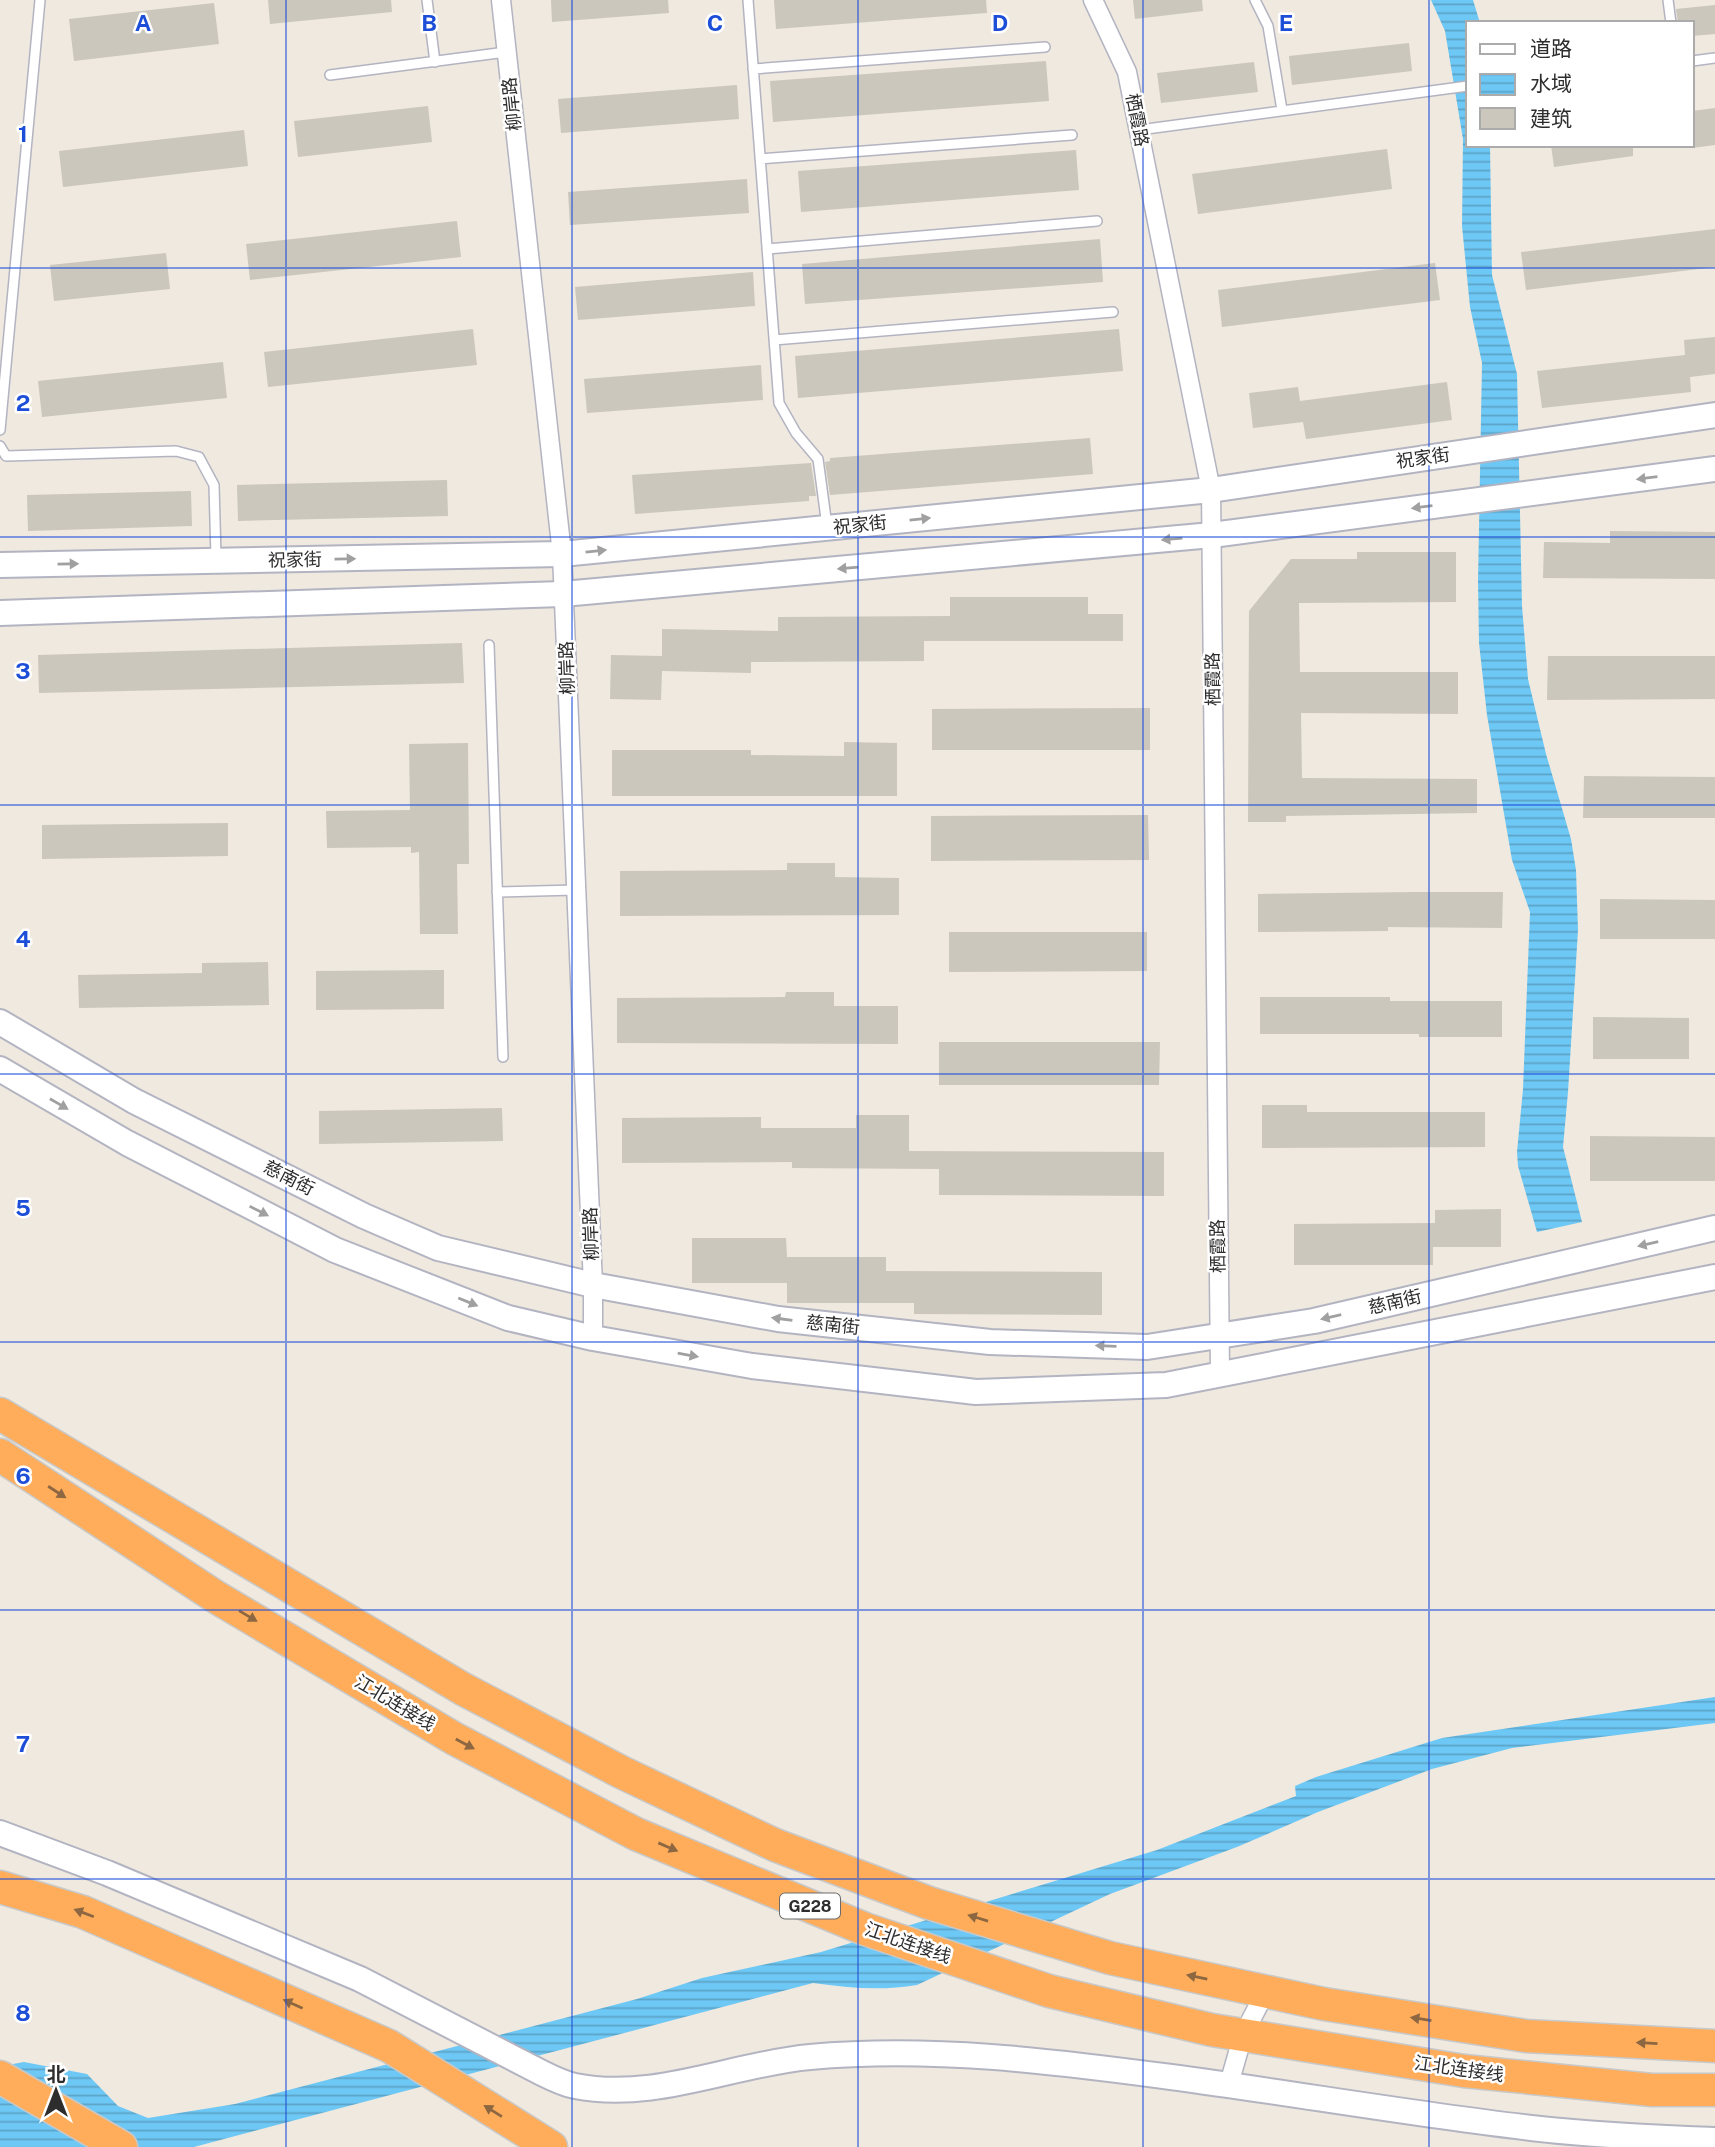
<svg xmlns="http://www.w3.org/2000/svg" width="1715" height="2147" viewBox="0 0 1715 2147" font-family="'Public Sans','Noto Sans SC',sans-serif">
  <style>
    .water { fill: url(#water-rules) }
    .building { fill: #cbc7bd }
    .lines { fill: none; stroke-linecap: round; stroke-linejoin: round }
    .lane-casing { stroke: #b3b4c1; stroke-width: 12 }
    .street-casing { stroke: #b3b4c1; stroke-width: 21 }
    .secondary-casing { stroke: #b3b4c1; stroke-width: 28 }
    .highway-casing { stroke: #c8c8c8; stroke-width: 35 }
    .lane { stroke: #fff; stroke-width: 9 }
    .street { stroke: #fff; stroke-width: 18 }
    .secondary { stroke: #fff; stroke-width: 24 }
    .highway { stroke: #ffad5a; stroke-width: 32 }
    .oneway { fill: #a0a0a0 }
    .oneway2 { fill: #8c6741 }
    .grid { fill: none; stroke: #1d4ed8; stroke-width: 2; stroke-opacity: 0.55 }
    .labels { text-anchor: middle; stroke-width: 5; stroke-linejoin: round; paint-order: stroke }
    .shield { fill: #fff; stroke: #6c6c6c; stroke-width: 2 }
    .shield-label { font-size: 16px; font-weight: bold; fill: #2d2d2d }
    .street-label { font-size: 18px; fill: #2d2d2d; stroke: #fff }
    .grid-label { font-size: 23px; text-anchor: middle; font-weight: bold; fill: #1d4ed8; stroke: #fff; stroke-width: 5; stroke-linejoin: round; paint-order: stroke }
  </style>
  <defs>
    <pattern id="water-rules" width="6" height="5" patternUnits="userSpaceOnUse" patternTransform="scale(1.75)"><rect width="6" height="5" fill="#6ec8f5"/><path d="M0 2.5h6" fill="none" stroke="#5ba3c7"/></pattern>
  </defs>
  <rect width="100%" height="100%" fill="#efe9df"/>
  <path class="water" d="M1431,0H1473L1480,23H1468V145H1490L1492,275L1517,374L1522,606L1528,679L1546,754L1571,839L1576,870L1578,930L1568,1092L1563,1147L1582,1222L1537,1232L1518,1166L1517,1152L1523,1089L1530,912L1512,860L1487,715L1479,643L1478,582L1482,363L1470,307L1462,226L1463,139L1445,31Z
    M1715,1697V1723L1512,1748L1432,1769L1318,1812L1237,1847L1110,1894L917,1985C881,1991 849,1988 813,1983L194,2147H0V2082L13,2064L24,2062L87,2074L118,2106L148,2118L235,2104L637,1999L702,1978L821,1952L1157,1850L1296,1796L1295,1786L1316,1777L1442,1738Z"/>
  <path class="building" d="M268,0H391L392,12L270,24Z
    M551,0H668L669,13L552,22Z
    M774,0H986L987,13L776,29Z
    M1133,0H1202L1203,11L1135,19Z
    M214,3L219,44L74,61L69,19Z
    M1715,5V34L1692,36V23H1678L1676,9Z
    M1409,43L1412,71L1292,85L1289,56Z
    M1046,61L1049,101L773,122L770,81Z
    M1254,62L1258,92L1161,103L1157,73Z
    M737,85L739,119L561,133L558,99Z
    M428,106L432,142L298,157L294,121Z
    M1715,108V145L1692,148V111Z
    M244,130L248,166L63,187L59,151Z
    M1551,145H1633V156L1554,167Z
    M1387,149L1392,189L1198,214L1192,174Z
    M1076,150L1079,190L801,212L798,171Z
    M747,179L749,213L570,225L568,192Z
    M457,221L461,257L250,280L246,244Z
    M1715,229V267L1526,290L1521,252Z
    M1100,239L1103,282L805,304L802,264Z
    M166,253L170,289L54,301L50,265Z
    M1435,263L1440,300L1222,327L1218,290Z
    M753,272L755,306L578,320L575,287Z
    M473,329L477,365L268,387L264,352Z
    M1119,329L1123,371L798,398L795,356Z
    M1715,337V374L1690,377L1691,392L1542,408L1537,371L1685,355L1684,340Z
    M223,362L227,398L42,417L38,381Z
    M761,365L763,400L587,413L584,379Z
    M1447,382L1452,420L1306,439L1303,422L1253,428L1249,393L1298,387L1300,401Z
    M1090,438L1093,474L830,495L825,462L830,461V458Z
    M811,463L816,496H809V501L635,514L632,475Z
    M447,480L448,516L238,521L237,485Z
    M191,491L192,526L28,531L27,495Z
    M1610,531L1715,532V579L1543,578L1544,542L1610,543Z
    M1357,552H1456V602L1299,603L1300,672H1458V714L1301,713L1302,778L1477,779V813L1286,816V822H1248L1249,611L1291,559H1357Z
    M950,597H1088V614H1123V641H924V661L751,662V673L662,671L661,700L610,699L611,655L662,656V629L778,631V617L950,616Z
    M462,643L464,683L39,693L38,655Z
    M1548,656H1715V699L1547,700Z
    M1150,708V750H932V709Z
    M844,742L897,743V796H612V750H751V755L844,756Z
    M468,743L469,864H457L458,934H420L419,852L411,853V847L327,848L326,811L410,810L409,744Z
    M1584,776L1715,777V818H1583Z
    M1148,815L1149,860L931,861V816Z
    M228,823V856L42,859V825Z
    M787,863H835V877L899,878V915L620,916V871L787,870Z
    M1416,892H1503L1502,928L1388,927V931L1258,932V894Z
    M1600,899L1715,900V939H1600Z
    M949,932H1147V971L949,972Z
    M268,962L269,1005L79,1008L78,975L202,973V963Z
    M444,970V1009L316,1010V971Z
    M786,992H834V1006H898V1044L617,1043V998L785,997Z
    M1260,997H1390V1001H1502V1037H1419V1034H1260Z
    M1593,1017L1689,1018V1059H1593Z
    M939,1042H1160L1159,1085H939Z
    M1262,1105H1307V1112H1485V1147L1262,1148Z
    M502,1108L503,1141L319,1144V1111Z
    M856,1115H909V1151L1164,1152V1196L939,1195V1169L792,1168V1162L622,1163V1118L761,1117V1128H856Z
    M1590,1136L1715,1137V1181H1590Z
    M1501,1209V1247H1433V1265H1294V1224L1435,1223V1210Z
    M692,1238H786L787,1257H886V1271L1102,1272V1315L914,1314V1303H787V1283H692Z"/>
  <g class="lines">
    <defs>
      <path id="lane" d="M427,0L435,62
        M748,0L779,403L796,433L818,459L827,526
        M1255,0L1268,26L1282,110
        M1668,0L1671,23
        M1692,61L1715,58
        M753,69L1045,47
        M330,75L506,52
        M1139,130L1468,86
        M760,159L1072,135
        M767,249L1097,221
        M774,340L1113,312
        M0,430L40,0
        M0,446L6,456L176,451L199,457L214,485L216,557
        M489,645L503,1057
        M497,892L576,890"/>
      <path id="street" d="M501,0L562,554L593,1285V1338
        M1093,0L1127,72L1211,490L1220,1374
        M1229,2084L1243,2035L1266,1991"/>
      <path id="secondary" d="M0,565L562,554L1211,490L1715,415
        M0,613L563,594L1212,535L1715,469
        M0,1022L134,1101L364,1216L438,1248L593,1285L778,1319L990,1342L1147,1347L1314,1321L1715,1228
        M0,1069L127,1143L335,1250L508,1318L593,1338L752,1366L976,1392L1166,1385L1715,1277
        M0,1833L107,1873L360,1979L542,2073C552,2078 564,2084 575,2086C654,2102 732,2064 810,2057C931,2046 1051,2061 1171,2077C1291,2093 1411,2114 1531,2128C1592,2135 1654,2138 1715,2140"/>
      <path id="highway" d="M0,1414L463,1689L621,1772L775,1845L929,1903L1110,1958L1324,2004L1526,2036L1715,2046
        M0,1455L216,1597L455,1739L636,1834L865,1929L1049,1991L1212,2030L1464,2071L1652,2090H1715
        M0,1887L83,1912L389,2046L551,2147
        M0,2077L121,2147"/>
    </defs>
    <use href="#lane" class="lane-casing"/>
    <use href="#street" class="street-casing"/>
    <use href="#secondary" class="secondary-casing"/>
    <use href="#highway" class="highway-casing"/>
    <use href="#lane" class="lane"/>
    <use href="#street" class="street"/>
    <use href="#secondary" class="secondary"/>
    <use href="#highway" class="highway"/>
  </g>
  <defs><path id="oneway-solid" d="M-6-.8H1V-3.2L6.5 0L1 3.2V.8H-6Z" transform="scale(1.75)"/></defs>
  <g class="oneway">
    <use href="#oneway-solid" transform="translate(1647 478) rotate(173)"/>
    <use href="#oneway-solid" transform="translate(1422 507) rotate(173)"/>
    <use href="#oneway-solid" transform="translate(920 519) rotate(-6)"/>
    <use href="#oneway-solid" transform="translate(1172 539) rotate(175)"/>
    <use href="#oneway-solid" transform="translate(596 551) rotate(-6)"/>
    <use href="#oneway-solid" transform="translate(345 559) rotate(-1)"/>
    <use href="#oneway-solid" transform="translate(68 564) rotate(-1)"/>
    <use href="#oneway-solid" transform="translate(848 568) rotate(175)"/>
    <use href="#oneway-solid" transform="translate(59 1104) rotate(30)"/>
    <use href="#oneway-solid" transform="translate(259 1211) rotate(27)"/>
    <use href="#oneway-solid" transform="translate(1648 1244) rotate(167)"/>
    <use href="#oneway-solid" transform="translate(468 1302) rotate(22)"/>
    <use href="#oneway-solid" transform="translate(1331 1317) rotate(167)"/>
    <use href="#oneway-solid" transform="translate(782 1319) rotate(-172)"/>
    <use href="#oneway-solid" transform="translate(1106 1346) rotate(-178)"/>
    <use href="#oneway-solid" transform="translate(688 1355) rotate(10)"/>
  </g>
  <g class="oneway2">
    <use href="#oneway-solid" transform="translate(57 1492) rotate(33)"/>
    <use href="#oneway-solid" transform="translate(248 1616) rotate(31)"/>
    <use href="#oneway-solid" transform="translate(465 1744) rotate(28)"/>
    <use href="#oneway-solid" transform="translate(668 1847) rotate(23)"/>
    <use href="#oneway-solid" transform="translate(84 1913) rotate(-159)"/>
    <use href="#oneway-solid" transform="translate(978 1918) rotate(-163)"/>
    <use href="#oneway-solid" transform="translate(1197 1977) rotate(-168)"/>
    <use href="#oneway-solid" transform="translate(293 2004) rotate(-156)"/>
    <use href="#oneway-solid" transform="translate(1421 2019) rotate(-171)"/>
    <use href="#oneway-solid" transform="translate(1647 2043) rotate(-177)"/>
    <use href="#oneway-solid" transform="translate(493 2111) rotate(-148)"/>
  </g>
  <path class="grid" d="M286,0V2147M572,0V2147M858,0V2147M1143,0V2147M1429,0V2147M0,268H1715M0,537H1715M0,805H1715M0,1074H1715M0,1342H1715M0,1610H1715M0,1879H1715"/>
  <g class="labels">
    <rect class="shield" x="780" y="1893.5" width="60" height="25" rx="5"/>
    <g class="shield-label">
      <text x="810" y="1912">G228</text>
    </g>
    <g class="street-label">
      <text transform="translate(512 104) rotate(-96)" y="6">柳岸路</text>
      <text transform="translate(1137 120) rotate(79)" y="6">栖霞路</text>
      <text transform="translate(1423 458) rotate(-8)" y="6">祝家街</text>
      <text transform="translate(860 525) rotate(-6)" y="6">祝家街</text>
      <text transform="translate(295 560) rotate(-1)" y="6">祝家街</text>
      <text transform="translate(567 668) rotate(-92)" y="6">柳岸路</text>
      <text transform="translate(1213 679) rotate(-91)" y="6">栖霞路</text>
      <text transform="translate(289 1178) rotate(27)" y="6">慈南街</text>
      <text transform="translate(591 1234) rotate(-92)" y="6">柳岸路</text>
      <text transform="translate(1218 1246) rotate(-91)" y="6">栖霞路</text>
      <text transform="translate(1395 1302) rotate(-13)" y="6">慈南街</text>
      <text transform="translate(833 1325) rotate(6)" y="6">慈南街</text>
      <text transform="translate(395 1703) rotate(31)" y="6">江北连接线</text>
      <text transform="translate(908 1943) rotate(19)" y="6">江北连接线</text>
      <text transform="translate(1459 2069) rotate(8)" y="6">江北连接线</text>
    </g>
  </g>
  <g class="grid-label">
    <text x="143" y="31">A</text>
    <text x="429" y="31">B</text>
    <text x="715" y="31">C</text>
    <text x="1000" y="31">D</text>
    <text x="1286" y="31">E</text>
    <text x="23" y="142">1</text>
    <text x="23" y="411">2</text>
    <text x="23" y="679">3</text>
    <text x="23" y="947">4</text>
    <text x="23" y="1216">5</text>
    <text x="23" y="1484">6</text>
    <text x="23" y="1752">7</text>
    <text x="23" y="2021">8</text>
  </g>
  <rect x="1466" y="21" width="228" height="126" fill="#ffffff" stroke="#ababab" stroke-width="2"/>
  <rect x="1480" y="44" width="35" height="10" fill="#ffffff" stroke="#ababab" stroke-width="2"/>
  <text x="1530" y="56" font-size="21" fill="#2d2d2d">道路</text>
  <rect x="1480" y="74" width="35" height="21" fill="url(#water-rules)" stroke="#ababab" stroke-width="2"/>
  <text x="1530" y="91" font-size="21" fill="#2d2d2d">水域</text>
  <rect x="1480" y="108" width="35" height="21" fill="#cbc7bd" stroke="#ababab" stroke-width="2"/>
  <text x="1530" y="126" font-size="21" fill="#2d2d2d">建筑</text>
  <g transform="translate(56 2091)" stroke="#ffffff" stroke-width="5" paint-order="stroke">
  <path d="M0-5L12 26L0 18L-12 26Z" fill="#2d2d2d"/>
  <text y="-10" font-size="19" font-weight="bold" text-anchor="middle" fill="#2d2d2d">北</text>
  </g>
</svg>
